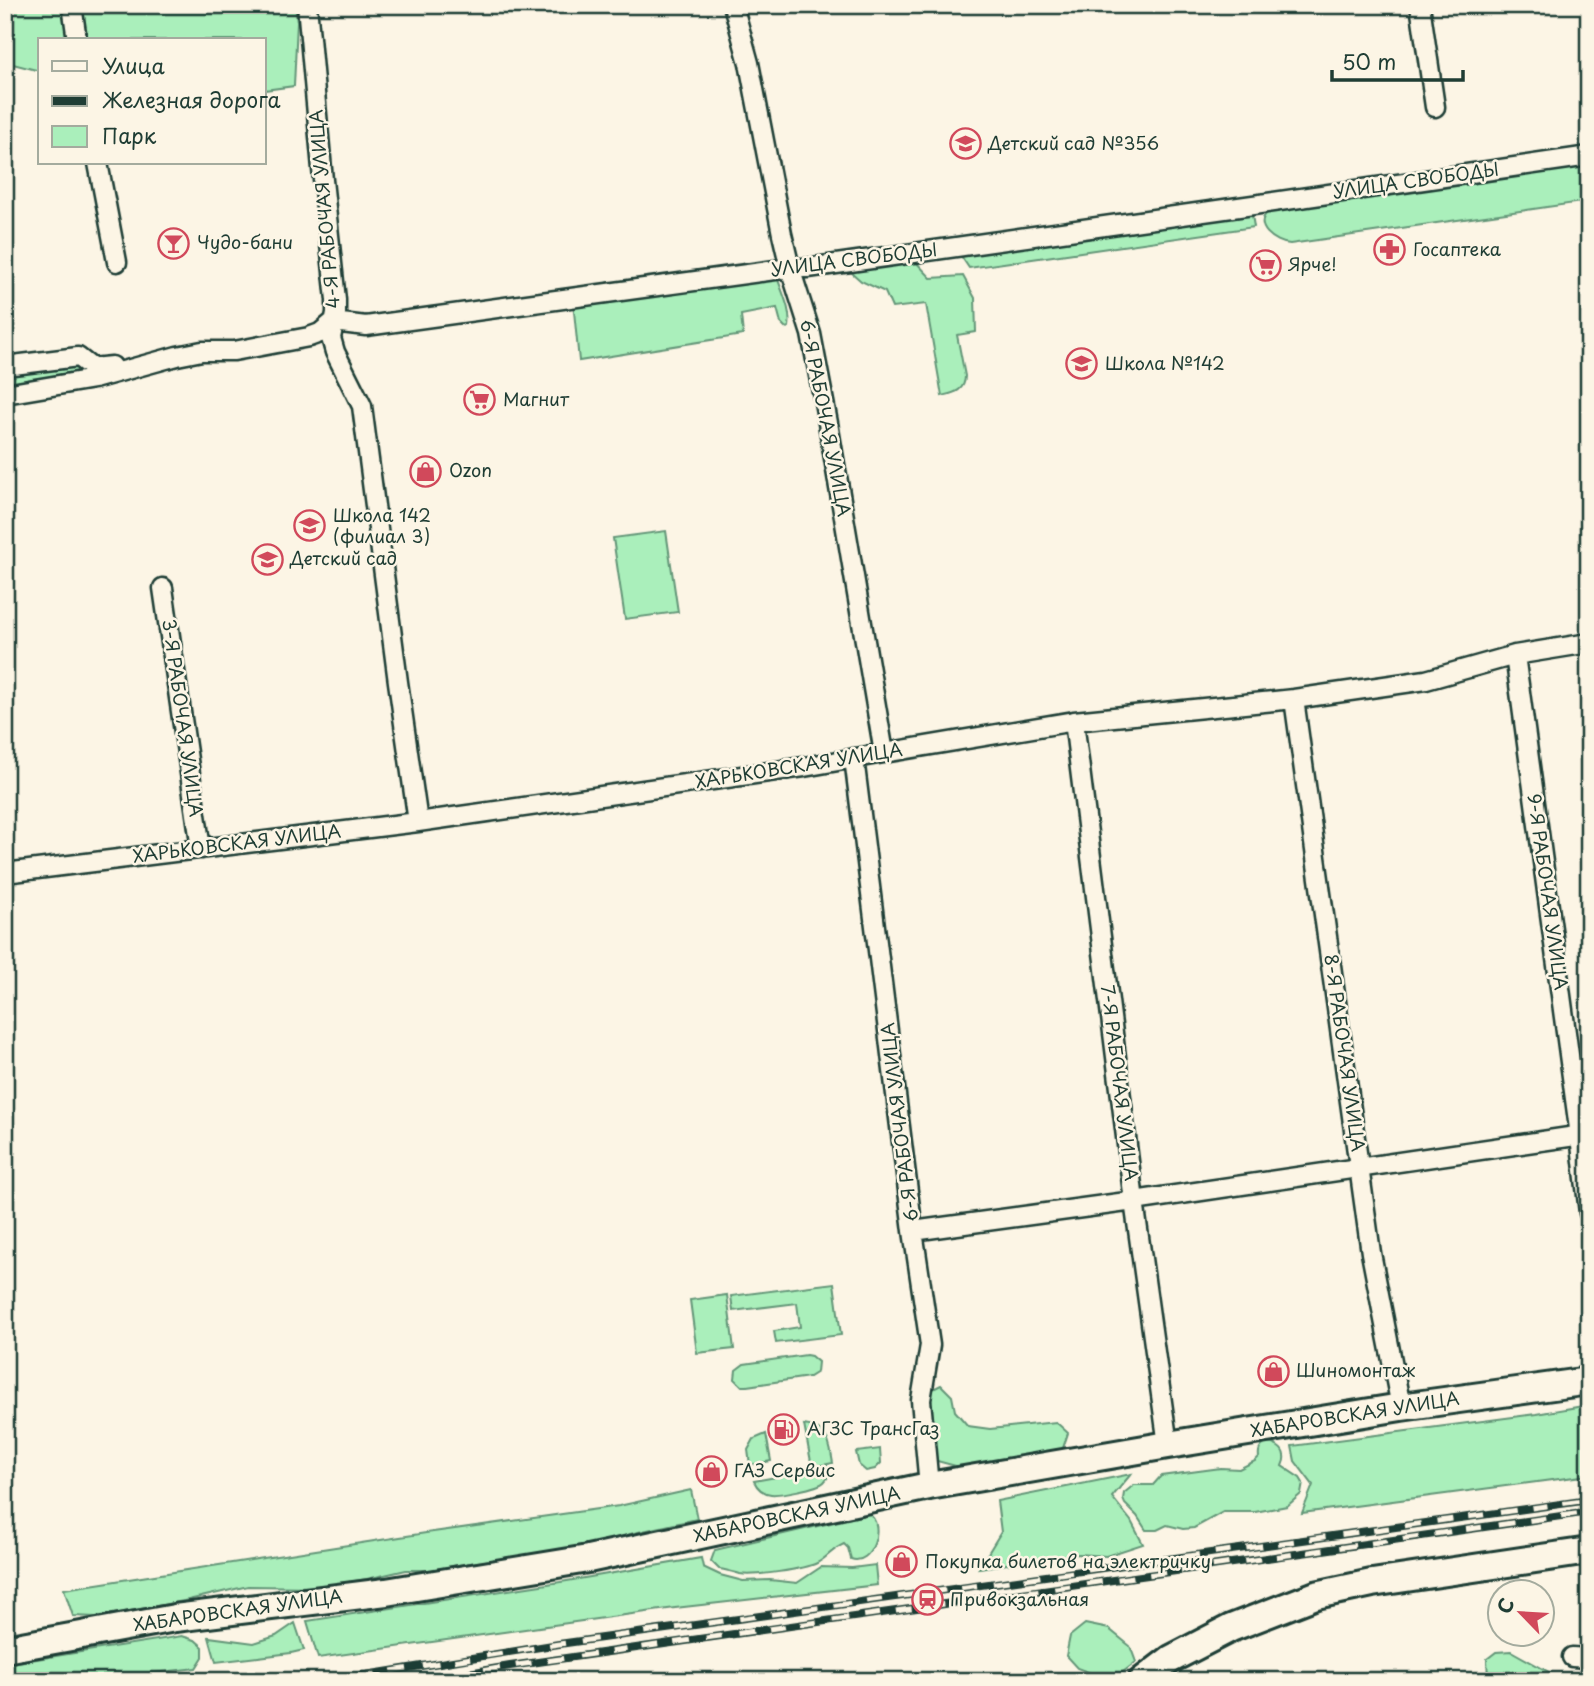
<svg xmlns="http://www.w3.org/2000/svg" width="1594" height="1686" viewBox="0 0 1594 1686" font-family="'Playpen Sans',sans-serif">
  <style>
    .green { fill: #aaefbb; stroke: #649678; stroke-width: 2 }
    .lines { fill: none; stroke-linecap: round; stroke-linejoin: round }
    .street-casing { stroke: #1f3d34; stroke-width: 23 }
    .secondary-casing { stroke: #1f3d34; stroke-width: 32 }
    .street { stroke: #fcf5e5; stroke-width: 18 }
    .secondary { stroke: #fcf5e5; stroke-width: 26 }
    .rail-casing { stroke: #1f3d34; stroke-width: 8 }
    .rail { stroke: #fcf5e5; stroke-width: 5; stroke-dasharray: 16; stroke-linecap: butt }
    .labels { text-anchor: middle; stroke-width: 5; stroke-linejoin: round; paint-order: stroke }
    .poi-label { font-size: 18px; fill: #1f3d34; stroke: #fcf5e5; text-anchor: start }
    .street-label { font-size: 18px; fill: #1f3d34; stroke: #fcf5e5 }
  </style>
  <rect width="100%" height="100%" fill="#fcf5e5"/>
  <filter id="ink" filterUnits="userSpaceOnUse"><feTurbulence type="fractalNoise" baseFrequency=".0143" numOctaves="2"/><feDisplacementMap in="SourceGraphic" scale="14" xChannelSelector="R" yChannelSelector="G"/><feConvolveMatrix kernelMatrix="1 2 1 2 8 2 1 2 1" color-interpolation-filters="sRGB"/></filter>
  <g filter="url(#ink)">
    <path class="green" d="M5,5H295L297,22L294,86L264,90V40H40V71L13,64H5Z
      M1589,165V201L1290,244C1275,243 1252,226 1268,212Z
      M1252,215L1254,227L969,268L959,253Z
      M914,260L931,278L963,276L975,298L976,332L957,335L965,376C965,391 954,393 942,396L926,304L892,308L885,292L861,281L851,272L802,279L800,276Z
      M776,274C781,290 792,310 789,327L786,328L781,323L777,308L741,315L743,335L579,361L573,301Z
      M81,363L93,374L5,390V373Z
      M666,531L678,612L625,619L613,538Z
      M834,1283L841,1335L776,1343L774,1331L800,1327L797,1303L733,1311L731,1296Z
      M727,1295L734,1349L697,1353L690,1300Z
      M806,1355L811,1356L818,1362L817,1372L809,1377L747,1386H742L735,1379L736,1370L744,1364Z
      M941,1385L952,1396L955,1411L968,1426L990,1429L1056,1422L1068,1433L1062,1451L963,1468L937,1461L925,1407L929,1391Z
      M1589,1405V1475L1302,1513L1313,1485L1295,1461L1292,1446L1536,1414Z
      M804,1425C829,1428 829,1442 833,1463L812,1467Z
      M766,1434L771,1461L750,1465L748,1450L754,1439Z
      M1266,1443C1273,1443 1284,1448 1284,1456C1285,1460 1283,1463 1282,1466L1300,1478L1303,1483L1301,1494L1287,1506L1255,1512H1223L1194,1528L1183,1529L1167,1525L1157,1530H1146L1137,1516L1125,1504L1123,1499L1124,1493L1134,1485H1153L1161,1476L1221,1468L1239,1469L1255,1461L1259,1457C1258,1450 1260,1447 1266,1443Z
      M880,1449L881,1463L875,1469L866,1471L859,1465L856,1452Z
      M831,1467C830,1473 828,1478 824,1482C818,1488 779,1495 771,1494C763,1493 757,1488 754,1481Z
      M1131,1474L1112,1497L1131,1521L1143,1544L1106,1556L1079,1554L979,1568L1001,1532L997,1501Z
      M691,1490L697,1519L634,1533L580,1548L463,1564L432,1570H406L367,1579L317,1587L248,1586L184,1601L96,1617L73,1616L64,1589L426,1533L619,1506Z
      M869,1514C886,1524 872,1567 851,1559L848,1548L844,1544C831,1550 828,1557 817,1563C805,1569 753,1577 740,1574C733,1572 727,1570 719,1569L711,1561L715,1550Z
      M701,1558L703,1567L720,1575L743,1581L770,1580L797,1583L821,1567L852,1568L875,1565L877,1585L675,1608L318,1658L307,1621L567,1581Z
      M295,1623L304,1650L291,1653L216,1662L209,1637L254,1643L276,1636Z
      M1085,1624L1109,1629L1130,1646L1136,1662L1119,1675L1104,1678L1077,1668L1066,1656L1070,1636Z
      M182,1636L195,1640L203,1647V1657L196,1668L86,1681H5V1664Z
      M1511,1651L1565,1681H1490L1488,1679L1487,1659L1496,1652Z"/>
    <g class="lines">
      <defs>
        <path id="street" d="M72,5L77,40
          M307,5L323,180L336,300V313L331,338L335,352L362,406L398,682L418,822
          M733,5L749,63L782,234L790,268L811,334L828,423L884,753
          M1420,5L1435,107
          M98,163L117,262
          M5,366L78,357L92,368L112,366
          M5,394L94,379L177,356L202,351H234L309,337L320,333L333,322L366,326L790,268H808L1253,205L1589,156
          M163,588L201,849
          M1515,655L1580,1136L1589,1213
          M1294,699L1371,1253L1401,1407
          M1074,721L1134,1201L1168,1445
          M854,758L913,1231L930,1345L921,1400L929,1486
          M5,873L418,822L804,767L884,753L1074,721L1294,699L1426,680L1515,655L1589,643
          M913,1231L1134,1201L1589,1134
          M1572,1657L1589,1658"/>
        <path id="secondary" d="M5,1649L175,1618L386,1592L588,1559L929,1486L1168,1445L1401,1407L1589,1381
          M1142,1681L1171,1659L1231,1628L1316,1595L1372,1583L1589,1551"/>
      </defs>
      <use href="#street" class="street-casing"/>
      <use href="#secondary" class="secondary-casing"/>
      <use href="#street" class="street"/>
      <use href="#secondary" class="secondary"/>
      <defs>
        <path id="rail" d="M328,1681L559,1644L1589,1500
          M421,1681L510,1666L1589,1512"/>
      </defs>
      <use href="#rail" class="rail-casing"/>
      <use href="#rail" class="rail"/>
    </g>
  </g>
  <defs>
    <symbol id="school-ring" viewBox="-11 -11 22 22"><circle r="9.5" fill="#fcf5e5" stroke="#d1495b" stroke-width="1.5"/><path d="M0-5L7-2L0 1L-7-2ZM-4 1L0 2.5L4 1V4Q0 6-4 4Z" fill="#d1495b"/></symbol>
    <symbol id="bar-ring" viewBox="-11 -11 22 22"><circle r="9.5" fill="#fcf5e5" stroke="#d1495b" stroke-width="1.5"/><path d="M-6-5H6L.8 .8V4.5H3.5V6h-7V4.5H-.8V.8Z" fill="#d1495b"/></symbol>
    <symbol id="pharmacy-ring" viewBox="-11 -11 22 22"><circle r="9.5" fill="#fcf5e5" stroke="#d1495b" stroke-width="1.5"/><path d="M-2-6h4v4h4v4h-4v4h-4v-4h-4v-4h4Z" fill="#d1495b"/></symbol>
    <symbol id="supermarket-ring" viewBox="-11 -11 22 22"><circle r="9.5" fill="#fcf5e5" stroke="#d1495b" stroke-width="1.5"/><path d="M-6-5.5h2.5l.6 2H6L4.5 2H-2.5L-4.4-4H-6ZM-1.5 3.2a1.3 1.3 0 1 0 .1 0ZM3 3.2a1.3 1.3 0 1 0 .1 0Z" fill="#d1495b"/></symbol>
    <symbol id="shop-ring" viewBox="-11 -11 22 22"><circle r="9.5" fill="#fcf5e5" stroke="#d1495b" stroke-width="1.5"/><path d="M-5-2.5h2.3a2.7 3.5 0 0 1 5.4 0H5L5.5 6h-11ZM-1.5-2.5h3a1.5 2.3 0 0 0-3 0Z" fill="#d1495b"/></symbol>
    <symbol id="fuel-ring" viewBox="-11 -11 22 22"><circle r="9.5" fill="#fcf5e5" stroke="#d1495b" stroke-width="1.5"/><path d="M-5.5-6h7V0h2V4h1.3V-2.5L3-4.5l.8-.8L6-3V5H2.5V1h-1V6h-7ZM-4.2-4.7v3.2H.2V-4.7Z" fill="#d1495b"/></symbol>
    <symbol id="station-ring" viewBox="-11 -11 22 22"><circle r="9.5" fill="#fcf5e5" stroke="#d1495b" stroke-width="1.5"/><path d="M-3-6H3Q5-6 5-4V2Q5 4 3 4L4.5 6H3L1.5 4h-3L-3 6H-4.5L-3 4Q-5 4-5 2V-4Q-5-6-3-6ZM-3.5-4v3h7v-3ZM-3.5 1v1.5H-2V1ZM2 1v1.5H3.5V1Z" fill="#d1495b"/></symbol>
  </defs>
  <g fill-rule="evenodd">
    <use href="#school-ring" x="948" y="126" width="35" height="35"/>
    <use href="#bar-ring" x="156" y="226" width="35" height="35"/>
    <use href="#pharmacy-ring" x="1372" y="232" width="35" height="35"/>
    <use href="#supermarket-ring" x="1248" y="248" width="35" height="35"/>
    <use href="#school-ring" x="1064" y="346" width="35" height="35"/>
    <use href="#supermarket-ring" x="462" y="382" width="35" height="35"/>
    <use href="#shop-ring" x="408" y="454" width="35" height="35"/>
    <use href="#school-ring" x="292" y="508" width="35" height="35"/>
    <use href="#school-ring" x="250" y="542" width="35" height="35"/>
    <use href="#shop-ring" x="1256" y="1354" width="35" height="35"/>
    <use href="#fuel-ring" x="766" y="1412" width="35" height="35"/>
    <use href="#shop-ring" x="694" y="1454" width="35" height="35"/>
    <use href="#shop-ring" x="884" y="1544" width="35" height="35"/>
    <use href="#station-ring" x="910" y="1582" width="35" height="35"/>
  </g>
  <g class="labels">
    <g class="poi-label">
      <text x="988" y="150">Детский сад №356</text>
      <text x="197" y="249">Чудо-бани</text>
      <text x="1413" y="256">Госаптека</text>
      <text x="1288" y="271">Ярче!</text>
      <text x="1105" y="370">Школа №142</text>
      <text x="503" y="406">Магнит</text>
      <text x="449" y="477">Ozon</text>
      <text x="333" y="522">Школа 142<tspan x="333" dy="21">(филиал 3)</tspan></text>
      <text x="290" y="565">Детский сад</text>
      <text x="1296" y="1377">Шиномонтаж</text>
      <text x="807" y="1435">АГЗС ТрансГаз</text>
      <text x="734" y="1477">ГАЗ Сервис</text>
      <text x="925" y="1568">Покупка билетов на электричку</text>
      <text x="950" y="1606">Привокзальная</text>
    </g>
    <g class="street-label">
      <text transform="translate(1416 181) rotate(-8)" y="6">УЛИЦА СВОБОДЫ</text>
      <text transform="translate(325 209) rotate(-95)" y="6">4-Я РАБОЧАЯ УЛИЦА</text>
      <text transform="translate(854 260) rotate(-7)" y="6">УЛИЦА СВОБОДЫ</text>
      <text transform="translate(825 418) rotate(79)" y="6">6-Я РАБОЧАЯ УЛИЦА</text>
      <text transform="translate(182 718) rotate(82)" y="6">3-Я РАБОЧАЯ УЛИЦА</text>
      <text transform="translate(799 766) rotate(-9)" y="6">ХАРЬКОВСКАЯ УЛИЦА</text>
      <text transform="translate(237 844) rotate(-7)" y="6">ХАРЬКОВСКАЯ УЛИЦА</text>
      <text transform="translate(1547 892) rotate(82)" y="6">9-Я РАБОЧАЯ УЛИЦА</text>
      <text transform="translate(1344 1053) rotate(82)" y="6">8-Я РАБОЧАЯ УЛИЦА</text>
      <text transform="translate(1119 1083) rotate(83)" y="6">7-Я РАБОЧАЯ УЛИЦА</text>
      <text transform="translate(900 1122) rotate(-97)" y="6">6-Я РАБОЧАЯ УЛИЦА</text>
      <text transform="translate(1355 1415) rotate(-9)" y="6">ХАБАРОВСКАЯ УЛИЦА</text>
      <text transform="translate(797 1515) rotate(-12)" y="6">ХАБАРОВСКАЯ УЛИЦА</text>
      <text transform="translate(238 1611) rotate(-8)" y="6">ХАБАРОВСКАЯ УЛИЦА</text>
    </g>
  </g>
  <rect width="1594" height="1686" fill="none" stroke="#fcf5e5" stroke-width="28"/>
  <rect x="14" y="14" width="1566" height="1658" fill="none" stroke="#1f3d34" stroke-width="2.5" filter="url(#ink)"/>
  <rect x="38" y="38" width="228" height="126" fill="#fcf5e5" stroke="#a4ab9e" stroke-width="2"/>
  <rect x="52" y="61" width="35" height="10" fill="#fcf5e5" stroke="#a4ab9e" stroke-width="2"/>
  <text x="102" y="74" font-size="21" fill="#1f3d34">Улица</text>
  <rect x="52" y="96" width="35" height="10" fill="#1f3d34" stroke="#a4ab9e" stroke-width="2"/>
  <text x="102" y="108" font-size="21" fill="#1f3d34">Железная дорога</text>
  <rect x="52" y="126" width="35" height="21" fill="#aaefbb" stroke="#a4ab9e" stroke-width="2"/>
  <text x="102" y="144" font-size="21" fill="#1f3d34">Парк</text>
  <g transform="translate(1521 1613) rotate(295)"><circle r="33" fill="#fcf5e5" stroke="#a4ab9e" stroke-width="2"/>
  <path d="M0-5L12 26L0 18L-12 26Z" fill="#d1495b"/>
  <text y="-10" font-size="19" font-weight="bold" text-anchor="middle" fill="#1f3d34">С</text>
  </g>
  <path d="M1332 70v10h131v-10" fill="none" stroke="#1f3d34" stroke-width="3.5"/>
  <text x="1342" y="70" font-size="21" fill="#1f3d34" stroke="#fcf5e5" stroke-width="5" paint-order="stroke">50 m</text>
</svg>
